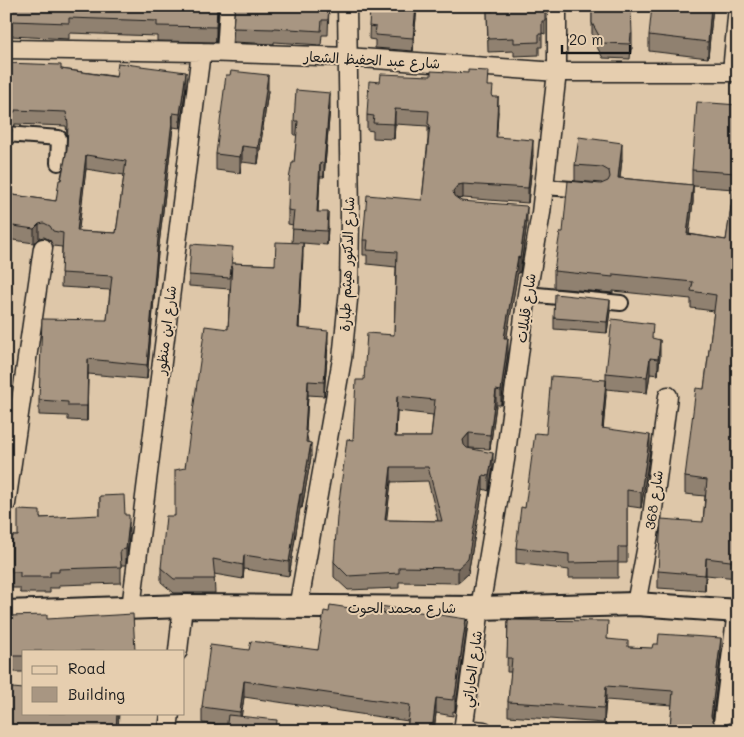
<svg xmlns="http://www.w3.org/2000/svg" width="744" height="737" viewBox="0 0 744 737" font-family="Mali,'Playpen Sans Arabic',sans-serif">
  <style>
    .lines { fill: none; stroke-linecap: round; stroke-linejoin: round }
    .pedestrian-casing { stroke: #1c1c1c; stroke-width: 18 }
    .minor-casing { stroke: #1c1c1c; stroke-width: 21 }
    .tertiary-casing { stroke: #1c1c1c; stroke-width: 26 }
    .pedestrian { stroke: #e6ceaf; stroke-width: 14 }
    .minor { stroke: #e6ceaf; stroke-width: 18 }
    .tertiary { stroke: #e6ceaf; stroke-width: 22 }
    .wall { fill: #908170; stroke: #1c1c1c; fill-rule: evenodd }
    .shaded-wall { fill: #76695b; stroke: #1c1c1c }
    .building { fill: #a89682; stroke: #1c1c1c; fill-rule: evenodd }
    .labels { text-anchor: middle; stroke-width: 4; stroke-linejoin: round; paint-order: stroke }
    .street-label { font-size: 14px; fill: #1c1c1c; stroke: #e6ceaf }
  </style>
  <rect width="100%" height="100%" fill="#dec7a9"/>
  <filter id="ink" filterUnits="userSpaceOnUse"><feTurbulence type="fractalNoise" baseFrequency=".02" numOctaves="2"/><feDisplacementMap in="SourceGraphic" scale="10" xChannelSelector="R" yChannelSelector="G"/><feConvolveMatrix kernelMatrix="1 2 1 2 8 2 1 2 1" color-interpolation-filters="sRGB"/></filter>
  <g filter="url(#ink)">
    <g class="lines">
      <defs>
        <path id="pedestrian" d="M224,53L227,6
          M6,134L59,138L58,163
          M544,187L586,190
          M527,294L621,303"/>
        <path id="minor" d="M6,49L201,52L347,57L557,72H738
          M732,72L738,6
          M6,504L43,248
          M636,604L651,524L668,396
          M131,608L201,52
          M298,608L342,359L349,290L350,217L347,6
          M178,651L183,606
          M464,729L484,731
          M168,731L170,713
          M463,731L480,608L505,460L527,294L541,213L557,72V6
          M722,731L737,611"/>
        <path id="tertiary" d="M6,612L183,606L480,608L636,604L738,611"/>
      </defs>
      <use href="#pedestrian" class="pedestrian-casing"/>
      <use href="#minor" class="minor-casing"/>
      <use href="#tertiary" class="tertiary-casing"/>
      <use href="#pedestrian" class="pedestrian"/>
      <use href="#minor" class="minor"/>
      <use href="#tertiary" class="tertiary"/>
    </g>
    <path class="wall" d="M6,6H218L216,42L157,41V36L69,33V39L11,36V28H6Z
      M235,6H329L328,35H322L321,45L274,42V44L233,42Z
      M370,6H417L413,51L375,48V40L369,39Z
      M492,6H546H545V34L542,33V47H539V55L514,56V51L488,52L487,11H492Z
      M592,6L632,34V49H631L630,59L603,58L592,38Z
      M713,6L708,58L649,51V35Z
      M6,63L61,69L186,86L180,128L173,127L158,253L147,379L88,374L87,421L68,420V416L39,415V400L107,320L110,290L61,287L62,247L53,246L50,240L44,237L39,238L34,243L6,239V194L56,201L67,149V135L66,126L15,124V126H6ZM86,169L124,175L116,233L78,231Z
      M488,86L493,97L498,112L496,137L533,155L528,203L463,198L458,199L461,201L527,222L520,273L518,272L506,338L508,353L501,405H496L490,449L469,448L468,449L493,467L489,491L483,489L468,574L458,583L399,582V588L348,590L334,577V562L353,440L364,380L394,335L396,267L367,264V255H363V240L422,200L428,139V126L395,124L394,139L373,138V131L367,130V115ZM397,411L433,415L431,437H396ZM428,481L438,521L386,520L391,482Z
      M268,91L258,164L242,162L240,173L216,170V154Z
      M738,105V578L706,575L705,591L658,588V571L703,522L705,496L685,494V477L704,389L714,311L691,308V299L613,291V293L554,288V271L563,232L601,184L602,183L575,181V165L622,159L620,178L692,185V170ZM693,186L734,189L726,240L689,234L693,202Z
      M330,107L324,177H320L318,212L328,226L327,245L303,243L299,328L328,345L324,396L308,395L306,431L311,457L302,508H300L289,576L244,569L243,579L214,574L215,593H174L161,582V568L175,516L185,468L228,329L230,289L189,286V275L233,258L232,263L275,265L292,243L293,225L288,224V210L294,163L297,135H294V121Z
      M610,311L607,333L554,329V318Z
      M653,339L660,356L658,375L650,374L647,393L606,389V373Z
      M606,395L603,428L650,451L641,508L627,506V563H618V578H569V570L516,563V548L525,508L546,434Z
      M100,496L125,515L129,538L126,565H121V583L59,585V588H50V593H20V588H12V536H18L40,518L100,516Z
      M380,606L466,635L455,712L453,711V716L436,713L434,731H407L408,721L244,697L241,716L277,731L202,723V707L249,650H318L329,612L380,613Z
      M6,616L47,619L24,651V672H11V680H6Z
      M508,620L608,639L628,647L721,653L713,719L715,725L721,727L738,731H670L672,705L606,700L604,723L508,716V702L511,672H507Z"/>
    <path class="shaded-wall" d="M217,6H218L216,42V27Z
      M416,6H417L413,51V38Z
      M711,6H713L708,58V42Z
      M186,72V86L180,128V114Z
      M268,75V91L258,164V148Z
      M330,93V107L324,177V163Z
      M498,97V112L496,152V137Z
      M395,109V124L394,139V124Z
      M173,113V127L158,253L147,379V365L158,238Z
      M12,129V143L6,192V178Z
      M533,140V155L528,203V188Z
      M622,143V159L618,194V178Z
      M242,146V162L240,173V157Z
      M86,155V169L77,246V231Z
      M320,163V177L317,226V212Z
      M463,184V198L458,199L453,206V191L458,185Z
      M693,185V202L687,251V234Z
      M527,207V222L520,273V258Z
      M328,212V226L327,245V231Z
      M39,224V238L34,243V229Z
      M303,243V257L298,342V328Z
      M518,257V272L504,353V338Z
      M610,300V311L607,333V322Z
      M328,331V345L324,396V382Z
      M508,338V353L501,405V391Z
      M660,340V356L658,375V359Z
      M650,358V374L647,393V377Z
      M88,359V374L87,421V406Z
      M606,380V395L602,444V428Z
      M308,381V395L305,445V431Z
      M496,390V405L490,449V435Z
      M397,396V411L395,452V437Z
      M469,433V448L463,454V440Z
      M650,435V451L641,508V492Z
      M311,443V457L302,508V494Z
      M493,453V467L489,491V476Z
      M391,467V482L385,534V520Z
      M483,475V489L468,574L458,583V568Z
      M300,494V508L289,576V562Z
      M129,522V538L126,565V549Z
      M244,555V569L243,579V565Z
      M706,558V575L705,591V575Z
      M466,619V635L455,712V696Z
      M721,638V653L711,730V716Z
      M244,681V697L240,727V712Z
      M606,686V700L604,723V708Z
      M436,698V713L434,731H432Z
      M117,713H119L118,731H116Z"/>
    <path class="building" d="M6,6H217L216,27L157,26V21L69,18V23L11,21V13H6Z
      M235,6H329L328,20H322L321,31L274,28V29L233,28Z
      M370,6H416L413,38L375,35L376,27L369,26Z
      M493,6H545V21H542V34H539V42L514,43V38L488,39L487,11H493Z
      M592,6H631L632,34H631L630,44L603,43L592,23Z
      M652,6H711L708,42L649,35Z
      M6,63L61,65V69L116,77L118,63L186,72L180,114L173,113L158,238L147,365L88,359L87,406H68V402L39,400L42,319L107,320L112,276L61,273L63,233L53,231L50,226L44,223L39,224L34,229L6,225V194L56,201L59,180H61L67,149L68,124L66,112L15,110V112H6ZM86,155L126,161L116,233L77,231Z
      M468,70L488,71L487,86H493L492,97H498L496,137L533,140L528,188L463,184L458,185L453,191L454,196L461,201L526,206L527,207L520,258L518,257L504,338H508L501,391L496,390L490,435L469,433L463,440L464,445L467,448L493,453L489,476L483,475L468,559L458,568L399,567V573L348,576L334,562L337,517L347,439L353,440L356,380H364L367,333L394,335L397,252L367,250L368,240H363L367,195L422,200L430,125L428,124L429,111L395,109L394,124L373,123L374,116L367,115L369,81L380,82L381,74L431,76V71L468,73ZM397,396L435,400L431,437H395ZM391,467H428L442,521L385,520Z
      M231,71L268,75L258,148L242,146L240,157L216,154L226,75H230Z
      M296,90L330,93L324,163H320L317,212H328L327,231L292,229L294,211L288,210L289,179L292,163H294L298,121H294Z
      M697,102L738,105V562L706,558L705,575L658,571L661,519L703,522L707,480L685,477L696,388L704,389L716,295L691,291L693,282L613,274V277L554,271L560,232H563L568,181L601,184L608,181L610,177L609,171L602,167L575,165L579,137L622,143L618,178L693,185L687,234L726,240L736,173L692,170Z
      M6,128L12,129L6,178Z
      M276,242L303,243L298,328L328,331L324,382L308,381L305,431H307L306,442L311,443L302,494H300L289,562L244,555L243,565L213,559L215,579H174L161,568L166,516H175V470L185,468L205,326L228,329L232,263L275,265Z
      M191,244L233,247L230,278L189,275Z
      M555,294L610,300L607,322L554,318Z
      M612,319L653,324L652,338L660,340L658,359L650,358L647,377L606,373Z
      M551,376L606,380L602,428L650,435L641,492L627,490V547H618V562L569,563V554L516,548L521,507L525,508L535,433L546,434Z
      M124,495L125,515H129V522L126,549L120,550L121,567L59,569V572H50V577H20V572H12V536H18V510L40,511V518L100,515V496Z
      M330,605L388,614L380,606L466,619L455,696H453V700L436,698L432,731H407L410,705L244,681L240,712L202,707L210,645L249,650L251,641L318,650L324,611L329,612Z
      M133,614L135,651H24V656H11V664H6V616L47,615V619Z
      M508,620L608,621L607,639L628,641V647L652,648L653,644H658L659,634L721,638L711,716L715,725L721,727L730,723L732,718L738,678V731H722L670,727L673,691L606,686L604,708L508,702L512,658H507Z
      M6,685L12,686V688L24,689V713H117L116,731H6Z
      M228,715L277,720L276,731H226Z
      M326,726L372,731H325Z"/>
  </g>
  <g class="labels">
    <g class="street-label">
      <text transform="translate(372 60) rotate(3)" y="5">شارع عبد الحفيظ الشعار</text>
      <text transform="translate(347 264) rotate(-88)" y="5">شارع الدكتور هيثم طبارة</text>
      <text transform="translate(526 308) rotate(-82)" y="5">شارع قليلات</text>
      <text transform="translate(166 330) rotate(-83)" y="5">شارع ابن منظور</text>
      <text transform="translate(654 500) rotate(-82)" y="5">شارع 368</text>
      <text x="402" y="613">شارع محمد الحوت</text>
      <text transform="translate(472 669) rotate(-82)" y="5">شارع الحاراتي</text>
    </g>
  </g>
  <rect width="744" height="737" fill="none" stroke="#e6ceaf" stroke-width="25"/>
  <rect x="12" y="12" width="719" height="712" fill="none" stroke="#1c1c1c" stroke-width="2" filter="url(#ink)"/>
  <rect x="22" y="650" width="162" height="65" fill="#e6ceaf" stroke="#958774"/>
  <rect x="32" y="666" width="25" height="8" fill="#e6ceaf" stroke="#958774"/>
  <text x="68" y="674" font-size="15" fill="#1c1c1c">Road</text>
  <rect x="32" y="687" width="25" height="15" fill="#a89682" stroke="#958774"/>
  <text x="68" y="700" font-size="15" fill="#1c1c1c">Building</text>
  <path d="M562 45v8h68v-8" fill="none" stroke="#1c1c1c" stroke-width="2.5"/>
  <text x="569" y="45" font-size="15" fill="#1c1c1c" stroke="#e6ceaf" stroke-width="4" paint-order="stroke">20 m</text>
</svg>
